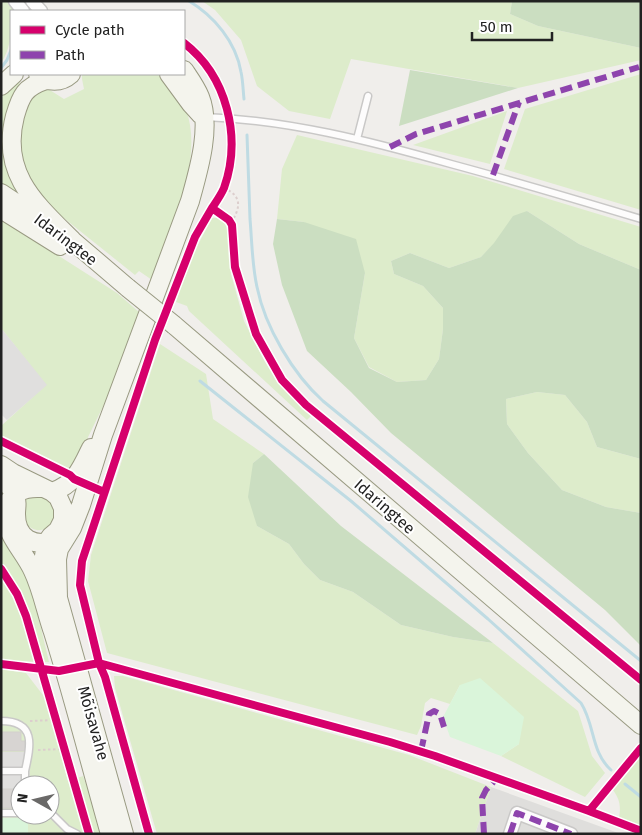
<svg xmlns="http://www.w3.org/2000/svg" width="642" height="835" viewBox="0 0 642 835" font-family="'Fira Sans',sans-serif">
  <style>
    .residential { fill: #dfdedc }
    .grass { fill: #ddeccb; fill-rule: evenodd }
    .forest { fill: #cbdec1 }
    .park { fill: #daf5da }
    .parking { fill: #e0dfde }
    .lines { fill: none; stroke-linecap: round; stroke-linejoin: round }
    .stream { stroke: #bfdbe3; stroke-width: 3 }
    .building { fill: #d7d4d2; stroke: #d3d0cc }
    .lane-casing { stroke: #c9c8c7; stroke-width: 9 }
    .street-casing { stroke: #c9c8c7; stroke-width: 15 }
    .secondary-casing { stroke: #999a82; stroke-width: 20 }
    .path { stroke: #dccecd; stroke-width: 2; stroke-dasharray: 2.5 2.5; stroke-linecap: butt }
    .lane { stroke: #fdfcfc; stroke-width: 6 }
    .street { stroke: #fdfcfc; stroke-width: 12 }
    .secondary { stroke: #f4f4ed; stroke-width: 18 }
    .secondary-bridge-casing { stroke: #999a82; stroke-width: 20; stroke-linecap: butt }
    .secondary-bridge { stroke: #f4f4ed; stroke-width: 18 }
    .quiet { stroke: #8e44ad; stroke-width: 6; stroke-dasharray: 12 6; stroke-linecap: butt }
    .cycleway-casing { stroke: #fff; stroke-width: 11 }
    .cycleway { stroke: #d6006c; stroke-width: 8 }
    .labels { text-anchor: middle; stroke-width: 4; stroke-linejoin: round; paint-order: stroke }
    .street-label { font-size: 16px; fill: #222; stroke: #fff }
  </style>
  <rect width="100%" height="100%" fill="#f0eeeb"/>
  <path class="residential" d="M491,787L621,834H475Z"/>
  <path class="grass" d="M1,1H9L17,11H11C11,30 12,47 1,63Z
    M202,1H512L510,14L538,26L641,48V60L518,88L351,59L330,119L289,111L257,86L241,40L215,10Z
    M82,74H159C168,85 181,96 186,110C205,159 169,234 152,280L139,271L135,275L50,207L32,187L18,150L22,114L34,92L45,87L64,99L84,89L82,79Z
    M641,74V210L504,169L525,109Z
    M21,75L17,96L20,195L1,183V98Z
    M507,111L490,164L413,145Z
    M297,135L473,176L641,227V270L579,244L527,211L481,257L449,268L410,253L391,261L394,274L423,286L443,308V329L439,359L426,380L397,382L369,367L354,338L365,273L304,222L277,219L282,169Z
    M212,218H218L225,224L229,233L231,274L244,321L265,362L279,383L311,416L307,420L189,311L187,306L176,302L190,260Z
    M1,219L117,293L139,312L113,386L71,472L1,437V426L46,385L1,328Z
    M160,344L206,374L213,419L264,454L253,463L257,526L289,544L304,564L320,580L353,592L401,625L453,637L493,643L578,711L592,756L605,773L585,797L501,756L519,744L460,685L450,704L431,698L425,703L421,726L417,735L107,653L88,581L91,555Z
    M537,392L565,395L587,422L597,447L641,459V513L606,507L562,490L528,453L507,424L506,399Z
    M38,495C73,508 46,546 25,523L23,498Z
    M1,530L28,574L49,662L1,661Z
    M1,669L26,673L46,699L68,781L83,776L104,834H1ZM20,785H50V815H20Z
    M114,676H123L409,755L491,787L475,834H157L115,688Z
    M641,756V827L619,818C621,806 620,800 613,790Z"/>
  <path class="forest" d="M512,1H641V48L538,26L510,14Z
    M410,70L518,88L399,126Z
    M527,211L579,244L641,270V459L597,447L587,422L565,395L537,392L506,399L507,424L528,453L562,490L606,507L641,513V646L605,610L391,433L351,392L307,351L282,285L273,244L277,219L304,222L356,239L365,273L354,338L369,368L397,382L426,380L439,359L443,329V308L423,286L394,274L391,261L410,253L449,268L481,257L494,243L513,216Z
    M264,454L341,526L493,643L453,637L401,625L353,592L320,580L304,564L289,544L257,526L248,497L253,463Z"/>
  <path class="park" d="M480,678L524,717L519,744L501,756L450,737L443,717L460,685Z
    M1,818H28V834H1Z"/>
  <path class="parking" d="M1,328L47,385L7,420L1,414Z
    M1,752H29L30,785H20V789H1Z"/>
  <g class="lines">
    <path class="stream" d="M189,1C214,16 236,42 241,72C243,81 243,90 244,99
      M1,68L7,60L11,50
      M247,135C248,163 249,191 250,219C252,242 252,265 257,287C265,327 293,374 323,401L641,661
      M200,381L351,501L488,619L581,703C595,725 591,752 611,770
      M625,784L641,797"/>
  </g>
  <path class="building" d="M1,732H21V741H25L26,751H1Z
    M1,789H20V808H1Z"/>
  <g class="lines">
    <defs>
      <path id="lane" d="M205,117C289,120 370,141 451,164C514,181 578,200 641,219
        M357,139L368,96
        M1,721C36,721 31,745 25,771
        M1,771H25V785
        M50,812L67,829L77,834
        M1,813H20"/>
      <path id="street" d="M15,1L23,11
        M32,1L41,11
        M510,834L517,813L571,834"/>
      <path id="secondary" d="M38,74C48,83 61,83 71,74
        M169,74L191,104L201,115
        M46,80C25,87 21,95 15,116C0,174 36,204 73,241
        M1,86L14,74
        M1,193L73,241L128,288
        M1,209L60,246
        M174,325L641,725
        M1,465L13,473L52,492L58,497L63,508V520L58,530L51,536L46,543L44,556L58,598L124,834
        M1,480C6,484 13,488 15,494C18,501 16,507 16,514C16,539 35,548 56,540
        M41,488C24,487 7,493 6,513C5,535 24,551 33,571C42,590 46,612 53,632C74,699 91,767 110,834
        M52,492C75,484 81,469 91,448
        M58,598L57,559L59,549L72,528L81,505L103,435L190,201C198,172 212,127 200,97C196,87 190,79 184,70"/>
    </defs>
    <use href="#lane" class="lane-casing"/>
    <use href="#street" class="street-casing"/>
    <use href="#secondary" class="secondary-casing"/>
    <path class="path" d="M224,188C242,196 241,207 231,223
      M30,721L55,720
      M38,750L63,749"/>
    <use href="#lane" class="lane"/>
    <use href="#street" class="street"/>
    <use href="#secondary" class="secondary"/>
    <defs>
      <path id="secondary-bridge" d="M128,288L174,325"/>
    </defs>
    <use href="#secondary-bridge" class="secondary-bridge-casing"/>
    <use href="#secondary-bridge" class="secondary-bridge"/>
    <path class="quiet" d="M390,147L416,134L639,67
      M493,175L519,102
      M421,751L429,714L434,711L440,714L444,727
      M484,834L482,798L486,790L497,778
      M510,834L517,813L571,834"/>
    <defs>
      <path id="cycleway" d="M184,43C227,76 242,137 224,188C221,195 216,202 212,208L229,220L232,225L235,267L256,334L282,380L306,405L641,680
        M212,208L195,237L155,340L82,561L80,585L99,663L390,742L435,756L589,811L641,831
        M1,441L70,475L74,479L104,492
        M1,569L17,594L26,616L89,834
        M1,664L59,671L99,663L105,677L149,834
        M589,811L641,748"/>
    </defs>
    <use href="#cycleway" class="cycleway-casing"/>
    <use href="#cycleway" class="cycleway"/>
  </g>
  <g class="labels">
    <g class="street-label">
      <text transform="translate(66 239) rotate(37)" y="6">Idaringtee</text>
      <text transform="translate(385 506) rotate(41)" y="6">Idaringtee</text>
      <text transform="translate(94 723) rotate(74)" y="6">Mõisavahe</text>
    </g>
  </g>
  <rect width="642" height="835" fill="none" stroke="#222222" stroke-width="5"/>
  <rect x="10" y="10" width="175" height="65" fill="#ffffff" stroke="#a7a7a7"/>
  <rect x="20" y="26" width="25" height="8" fill="#d6006c" stroke="#a7a7a7"/>
  <text x="55" y="35" font-size="15" fill="#222222">Cycle path</text>
  <rect x="20" y="51" width="25" height="8" fill="#8e44ad" stroke="#a7a7a7"/>
  <text x="55" y="60" font-size="15" fill="#222222">Path</text>
  <g transform="translate(35 800) rotate(278)"><circle r="24" fill="#ffffff" stroke="#a7a7a7"/>
  <path d="M0-4L9 19L0 12L-9 19Z" fill="#6a6968"/>
  <text y="-8" font-size="14" font-weight="bold" text-anchor="middle" fill="#222222">N</text>
  </g>
  <path d="M472 32v8h80v-8" fill="none" stroke="#222222" stroke-width="2.5"/>
  <text x="480" y="32" font-size="15" fill="#222222" stroke="#ffffff" stroke-width="4" paint-order="stroke">50 m</text>
</svg>
